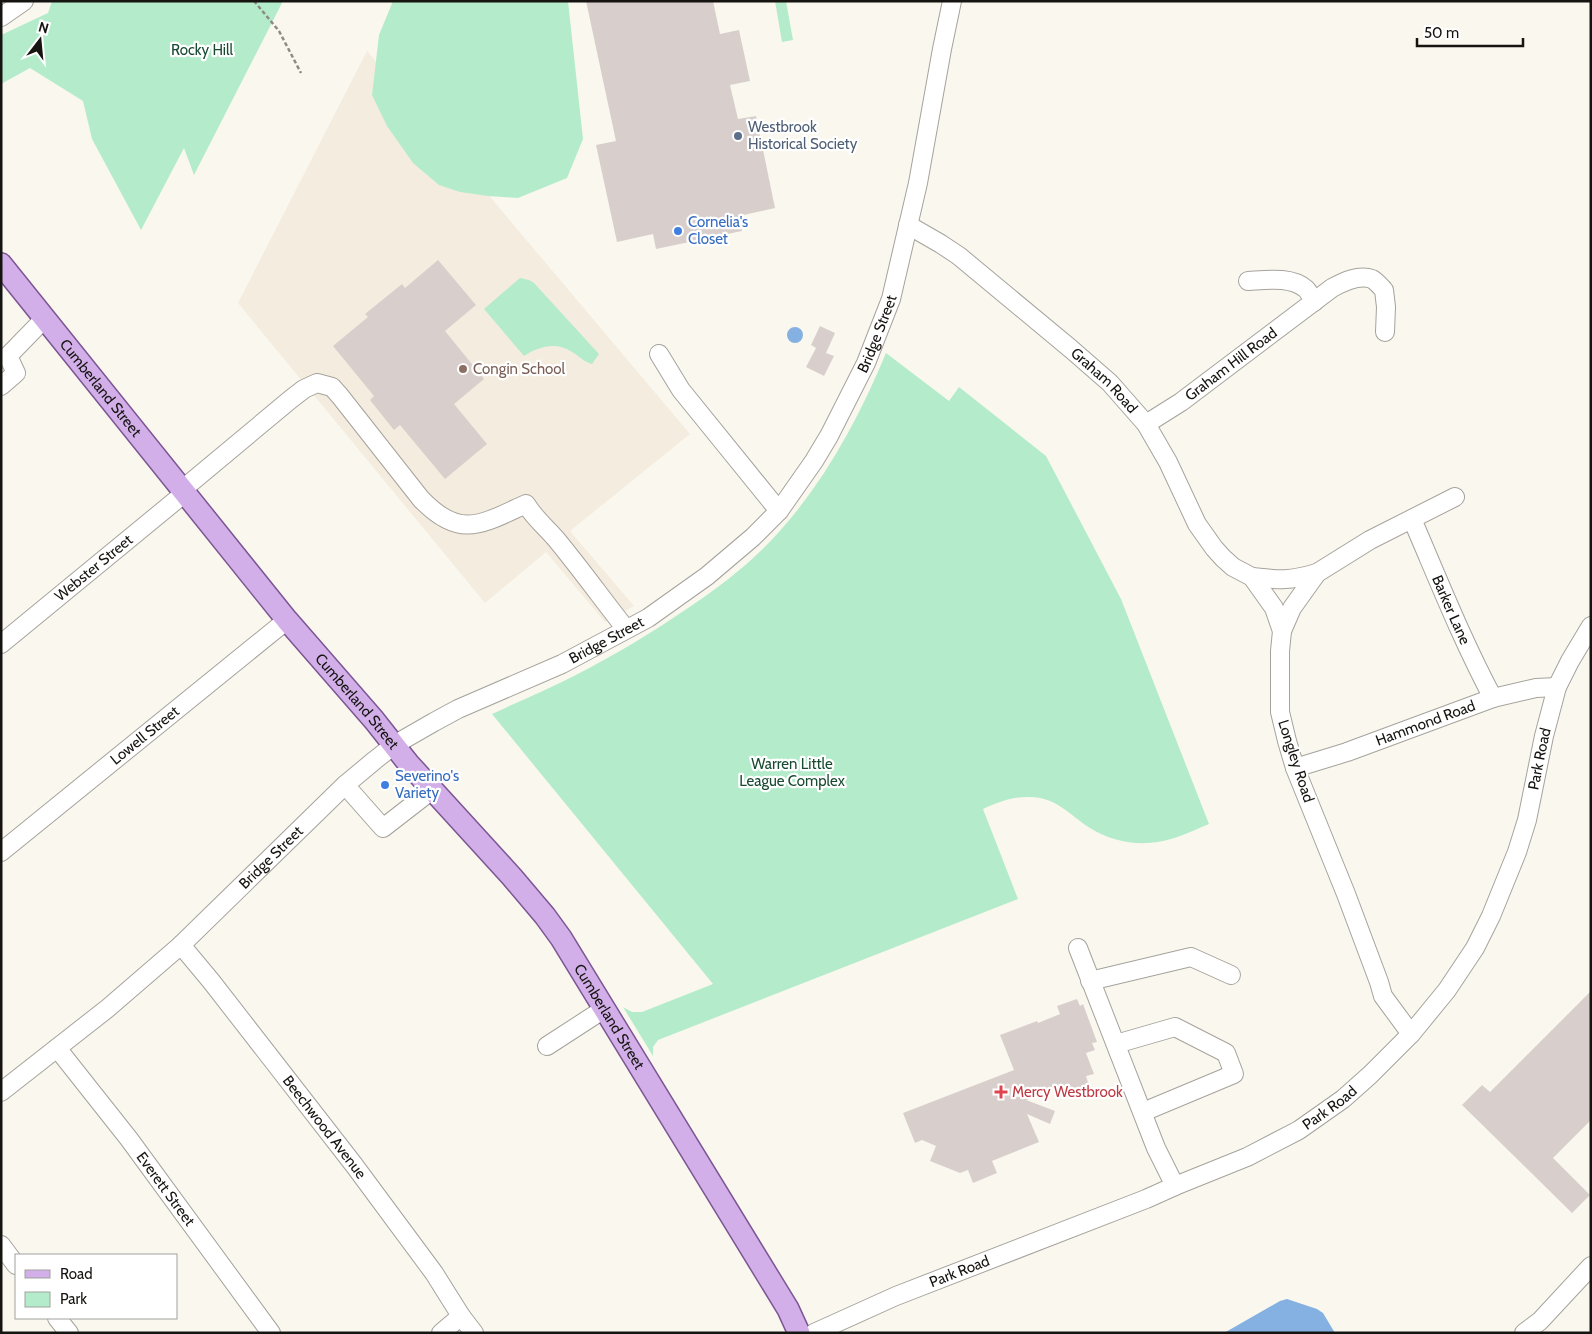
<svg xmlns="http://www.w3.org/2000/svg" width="1592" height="1334" viewBox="0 0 1592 1334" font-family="Cabin,sans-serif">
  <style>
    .built { fill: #f4ecde }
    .green { fill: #b4eccb }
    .water { fill: #85b1e2 }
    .building { fill: #d8cfcc }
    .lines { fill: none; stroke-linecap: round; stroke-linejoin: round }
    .minor-casing { stroke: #a6a39c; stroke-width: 20 }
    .major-casing { stroke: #7c5693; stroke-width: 24 }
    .path { stroke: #8c8a84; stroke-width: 2.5; stroke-dasharray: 4 2.5; stroke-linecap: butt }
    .minor { stroke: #fff; stroke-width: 18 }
    .major { stroke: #d2afe8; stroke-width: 21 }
    .service-dot { fill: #5c6f8a; stroke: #fff; stroke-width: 2 }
    .shop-dot { fill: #3f7fe0; stroke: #fff; stroke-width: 2 }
    .education-dot { fill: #8d6e63; stroke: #fff; stroke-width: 2 }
    .health-dot { fill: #e0444e; stroke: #fff; stroke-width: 2 }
    .labels { text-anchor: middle; stroke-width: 4.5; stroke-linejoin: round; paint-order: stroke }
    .park-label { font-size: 15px; fill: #184a31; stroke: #fff }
    .service-label { font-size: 15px; fill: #4e5e75; stroke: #fff; text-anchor: start }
    .shop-label { font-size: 15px; fill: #366cbe; stroke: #fff; text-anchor: start }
    .street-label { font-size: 15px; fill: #151411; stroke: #fff }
    .education-label { font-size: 15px; fill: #785e54; stroke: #fff; text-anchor: start }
    .health-label { font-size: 15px; fill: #be3a42; stroke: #fff; text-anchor: start }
  </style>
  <rect width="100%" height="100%" fill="#faf7ef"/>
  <path class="built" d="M367,51L690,434L570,531L634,606L605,622L546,552L485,603L238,303Z"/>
  <path class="green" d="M52,1H283L194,175L184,148L141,230L92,139L83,101L30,68L1,84V35L48,13Z
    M393,1H568L583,139L567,178L518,198L488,196L460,192L439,185L413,163L387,126L372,95L379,35Z
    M775,1H786L793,40L782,42Z
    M520,278L529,280L534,283L599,354L592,364C584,362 579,356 572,352C556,341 538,347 524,356L484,309Z
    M886,353L949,401L959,387L1046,456L1121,599L1209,824C1190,832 1170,842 1148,843C1128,844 1107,839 1090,828C1068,814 1056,796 1027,797C1011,797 997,803 983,809L1018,899L658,1040L653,1047V1056L623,1007L632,1012H642L713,984L492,714C519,701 547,690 574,676C615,655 653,632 691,606C722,585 753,561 778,533C825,481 859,418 886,353Z"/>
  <path class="water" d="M787 335a8 8 0 1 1 16 0a8 8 0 1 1-16 0Z
    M1287,1299L1317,1309L1323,1313L1335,1333H1224L1280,1301Z"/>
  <path class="building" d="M586,1H713L720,34L739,30L750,81L730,85L738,119L756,116L775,208L739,216L742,231L656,249L653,234L617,242L596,145L616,141Z
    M438,260L476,305L445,331L484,379L454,404L487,444L445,479L400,425L394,430L370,400L374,396L333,346L368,317L365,314L402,284L405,288Z
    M820,326L835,333L826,353L834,356L824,376L806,367L816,348L811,345Z
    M1591,991V1120L1553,1158L1590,1195L1572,1213L1462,1105L1482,1085L1490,1092Z
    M1077,999L1080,1006L1083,1004L1097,1042L1092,1043L1095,1050L1086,1053L1094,1074L1086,1076L1090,1089L1071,1096L1067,1085L1026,1100L1055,1111L1050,1124L1027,1114L1039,1142L992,1161L997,1173L973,1183L968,1170L960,1173L930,1161L936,1146L922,1140L915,1143L903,1113L1014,1070L1000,1035L1037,1021L1038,1023L1060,1014L1057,1006Z"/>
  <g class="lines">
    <defs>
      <g id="minor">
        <path d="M1,17L24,1"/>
        <path id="s1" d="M908,225L941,244L959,256L1071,349L1110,383L1146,424L1168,462L1197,524L1214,548L1223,558L1233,567L1252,577L1274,608L1282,631"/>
        <path d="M1248,281C1266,280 1291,276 1306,289C1309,292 1312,298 1314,302"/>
        <path d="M659,354L681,390L779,511"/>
        <path d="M1,386L16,373L8,356L45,318"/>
        <path id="s2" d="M1146,424L1181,402L1332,288C1343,282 1359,274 1372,279C1376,281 1381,287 1384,290L1386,307L1385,332"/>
        <path d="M183,489L291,399L304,389L317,383L332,387L340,396L421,499C460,540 482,524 526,504C534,518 546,527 556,539C580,568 603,600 626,629"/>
        <path id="s3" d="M1412,519C1438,579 1462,640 1493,698"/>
        <path d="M1252,577C1280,580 1290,581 1317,573"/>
        <path id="s4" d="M1,644L186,492"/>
        <path id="s5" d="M1295,768L1347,752L1493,698L1536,688L1557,687"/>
        <path d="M345,785L383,828L432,790"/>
        <path id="s6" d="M1,852L287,620"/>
        <path id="s7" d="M181,945L211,981L354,1165L434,1273L461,1316L474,1333"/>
        <path d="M1078,948L1156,1148L1175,1186"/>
        <path d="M1090,981L1191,957L1231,975"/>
        <path d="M1411,1034L1383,996L1379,982L1346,894L1295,768L1287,741L1280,712V651L1282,631L1292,608L1317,573L1370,540L1455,497"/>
        <path d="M1116,1044L1175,1027L1226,1053L1234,1074L1143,1112"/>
        <path d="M547,1046L604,1009"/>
        <path id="s8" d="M57,1048L129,1139L271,1333"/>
        <path id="s9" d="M1,1092L108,1008L181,945L345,785L375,760L394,745L434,722L458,709L562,664L648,618L707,576L753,537L779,511L814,461L829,436L866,363L891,299L918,183L942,49L952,1"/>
        <path d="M1,1245L16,1265"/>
        <path d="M57,1318L69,1333"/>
        <path d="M441,1333L461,1316"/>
        <path id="s10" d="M814,1333L896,1296L1146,1199L1175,1186L1247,1157L1299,1130L1343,1099L1370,1075L1411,1034L1447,990L1475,948L1491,916L1517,852L1527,820L1544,736L1557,687L1570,661L1591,626"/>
        <path d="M1524,1333L1540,1321L1591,1266"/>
      </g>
      <g id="major">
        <path id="s11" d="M1,264L287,620L374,720L408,763L512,877L545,916L561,938L788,1309L799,1333"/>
      </g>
    </defs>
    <use href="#minor" class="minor-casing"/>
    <use href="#major" class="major-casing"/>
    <path class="path" d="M254,1L279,31L301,73"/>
    <use href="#minor" class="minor"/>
    <use href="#major" class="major"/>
  </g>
  <circle class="service-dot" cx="738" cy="136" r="5"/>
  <g class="shop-dot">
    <circle cx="678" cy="231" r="5"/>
    <circle cx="385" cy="785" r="5"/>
  </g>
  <circle class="education-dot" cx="463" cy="369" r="5"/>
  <path class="health-dot" d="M998.5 1084.5h5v5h5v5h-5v5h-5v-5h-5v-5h5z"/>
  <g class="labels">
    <g class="park-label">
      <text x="202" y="55">Rocky Hill</text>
      <text x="792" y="769">Warren Little<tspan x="792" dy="17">League Complex</tspan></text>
    </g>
    <g class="service-label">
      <text x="748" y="132">Westbrook<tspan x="748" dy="17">Historical Society</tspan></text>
    </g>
    <g class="shop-label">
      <text x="688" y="227">Cornelia's<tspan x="688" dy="17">Closet</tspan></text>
      <text x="395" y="781">Severino's<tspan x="395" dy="17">Variety</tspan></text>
    </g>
    <g class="street-label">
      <text dy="5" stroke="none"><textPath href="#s9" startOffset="1182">Bridge Street</textPath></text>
      <text dy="5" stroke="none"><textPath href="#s2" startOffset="104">Graham Hill Road</textPath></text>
      <text dy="5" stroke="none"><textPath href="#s1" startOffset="251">Graham Road</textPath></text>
      <text dy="5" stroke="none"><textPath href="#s11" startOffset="159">Cumberland Street</textPath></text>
      <text dy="5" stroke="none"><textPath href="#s4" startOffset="120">Webster Street</textPath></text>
      <text dy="5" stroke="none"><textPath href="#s3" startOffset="99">Barker Lane</textPath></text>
      <text dy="5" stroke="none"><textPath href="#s9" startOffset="762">Bridge Street</textPath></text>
      <text dy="5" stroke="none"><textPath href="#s11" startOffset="564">Cumberland Street</textPath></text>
      <text dy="5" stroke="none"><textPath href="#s5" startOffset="138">Hammond Road</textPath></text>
      <text dy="5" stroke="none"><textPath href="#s6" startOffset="185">Lowell Street</textPath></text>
      <text dy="5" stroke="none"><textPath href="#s10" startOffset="982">Park Road</textPath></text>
      <text transform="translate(1296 761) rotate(72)" y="5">Longley Road</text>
      <text dy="5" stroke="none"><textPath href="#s9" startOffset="358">Bridge Street</textPath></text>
      <text dy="5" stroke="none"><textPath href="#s11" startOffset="969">Cumberland Street</textPath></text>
      <text dy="5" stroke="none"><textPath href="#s10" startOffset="564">Park Road</textPath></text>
      <text dy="5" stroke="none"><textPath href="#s7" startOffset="232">Beechwood Avenue</textPath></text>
      <text dy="5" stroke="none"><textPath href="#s8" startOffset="178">Everett Street</textPath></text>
      <text dy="5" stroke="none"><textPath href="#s10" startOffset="158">Park Road</textPath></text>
    </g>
    <g class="education-label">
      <text x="473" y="374">Congin School</text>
    </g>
    <g class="health-label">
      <text x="1012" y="1097">Mercy Westbrook</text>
    </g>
  </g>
  <rect width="1592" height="1334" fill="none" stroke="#151411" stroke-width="5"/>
  <rect x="15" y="1254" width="162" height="65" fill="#ffffff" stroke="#a1a1a0"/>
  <rect x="25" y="1270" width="25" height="8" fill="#d2afe8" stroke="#a1a1a0"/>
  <text x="60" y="1279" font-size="15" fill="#151411">Road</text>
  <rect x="25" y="1292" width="25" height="15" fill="#b4eccb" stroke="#a1a1a0"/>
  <text x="60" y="1304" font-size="15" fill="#151411">Park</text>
  <g transform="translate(40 40) rotate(16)" stroke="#ffffff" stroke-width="4" paint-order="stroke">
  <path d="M0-4L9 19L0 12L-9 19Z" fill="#151411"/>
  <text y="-8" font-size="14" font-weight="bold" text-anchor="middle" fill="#151411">N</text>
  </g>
  <path d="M1417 38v8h106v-8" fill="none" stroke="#151411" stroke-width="2.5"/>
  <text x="1424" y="38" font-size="15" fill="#151411" stroke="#ffffff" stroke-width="4" paint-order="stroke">50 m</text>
</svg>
